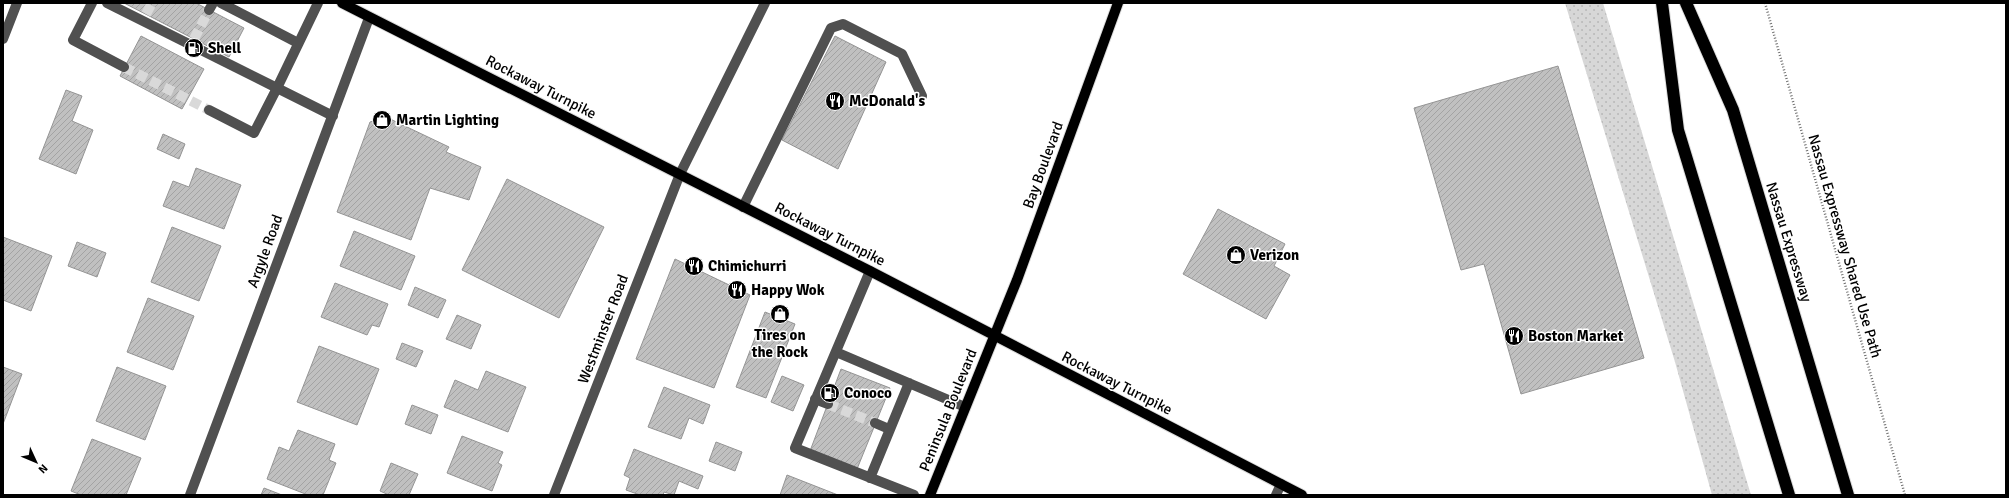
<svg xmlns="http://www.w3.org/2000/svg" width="2009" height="498" viewBox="0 0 2009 498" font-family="Signika,sans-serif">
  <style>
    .grass { fill: url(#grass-dots) }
    .building { fill: url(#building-hatch); stroke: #949494 }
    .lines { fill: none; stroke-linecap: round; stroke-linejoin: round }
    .minor-tunnel { stroke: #d9d9d9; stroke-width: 10; stroke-dasharray: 10 5; stroke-linecap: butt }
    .major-casing { stroke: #dbdbdb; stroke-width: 12 }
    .highway-casing { stroke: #dbdbdb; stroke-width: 14 }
    .path { stroke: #727272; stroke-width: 2.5; stroke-dasharray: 1 2; stroke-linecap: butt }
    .minor { stroke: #505050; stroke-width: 10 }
    .major { stroke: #000; stroke-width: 10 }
    .highway { stroke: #000; stroke-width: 12 }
    .labels { text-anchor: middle; stroke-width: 3; stroke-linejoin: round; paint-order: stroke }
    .poi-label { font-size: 15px; font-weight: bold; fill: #000; stroke: #fff; text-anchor: start }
    .street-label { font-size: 15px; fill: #000; stroke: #fff }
  </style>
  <defs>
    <pattern id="grass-dots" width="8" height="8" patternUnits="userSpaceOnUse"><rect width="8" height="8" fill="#d7d7d7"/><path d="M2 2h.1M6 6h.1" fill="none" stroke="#b7b7b7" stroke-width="1.8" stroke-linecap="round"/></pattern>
    <pattern id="building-hatch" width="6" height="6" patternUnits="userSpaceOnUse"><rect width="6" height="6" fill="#c0c0c0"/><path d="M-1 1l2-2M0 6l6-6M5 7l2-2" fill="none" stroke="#a3a3a3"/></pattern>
  </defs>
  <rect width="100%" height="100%" fill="#fff"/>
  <path class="grass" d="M1565,3H1603L1751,495H1712L1675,362Z"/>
  <path class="building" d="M124,3H196L244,28L229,57Z
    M141,36L204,69L182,109L120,76Z
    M835,36L886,62L838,169L782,140Z
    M1558,66L1644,358L1521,394L1484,264L1461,270L1414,108Z
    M66,90L82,96L72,121L93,130L76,174L39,159Z
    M386,117L449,147L446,152L481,167L469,200L430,188L411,240L337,212L370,122Z
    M163,134L185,144L179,159L157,149Z
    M196,168L241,185L224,229L163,206L173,181L189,187Z
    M507,179L604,227L559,318L462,270Z
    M1218,209L1285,244L1274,266L1290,275L1266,319L1183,274Z
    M172,227L221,246L199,301L151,282Z
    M354,231L415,256L401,290L340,266Z
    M3,237L52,256L31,311L3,300Z
    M77,242L106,253L97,277L68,266Z
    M675,259L750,295L714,388L636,359Z
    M335,283L388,304L379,327L372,325L367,335L321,317Z
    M415,287L446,300L438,318L408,305Z
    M148,298L194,316L173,370L127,352Z
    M765,312L795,324L766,398L736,387Z
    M457,315L481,325L471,349L446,339Z
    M402,343L423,351L416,367L396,359Z
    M319,346L379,369L357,425L297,402Z
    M3,367L22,374L3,424Z
    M117,367L166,386L145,440L96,421Z
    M841,369L890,388L857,469L810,451Z
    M486,371L526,387L508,432L444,407L455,380L478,390Z
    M782,376L804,385L793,411L771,402Z
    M664,387L710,405L703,424L689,418L681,439L648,427Z
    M412,405L438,415L431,434L405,424Z
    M298,430L335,444L329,460L336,463L323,495H308L267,479L279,447L289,451Z
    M462,436L503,452L498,463L502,465L492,491L447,473Z
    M92,439L141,458L126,495H81L71,491Z
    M716,442L742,452L735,471L709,461Z
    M634,449L703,476L698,489L679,481L674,495L664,492L663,495H640L626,490L630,478L624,475Z
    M391,463L418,474L409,495H389L380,491Z
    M787,475L838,495H780Z
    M264,488L282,495H261Z"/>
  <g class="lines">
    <path class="minor-tunnel" d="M146,14L152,3
      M194,39L209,10
      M124,67L209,110
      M828,404L875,423"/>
    <defs>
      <path id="major" d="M342,3L870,271L1302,495
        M930,495L1017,280L1118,3"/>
      <path id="highway" d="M1662,3L1678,130L1789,495
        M1686,3L1733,110L1848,495"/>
    </defs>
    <use href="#major" class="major-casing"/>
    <use href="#highway" class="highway-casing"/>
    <path class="path" d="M1765,3L1905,495"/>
    <path class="minor" d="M92,3L73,40L124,67
      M107,3L277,88L254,133L209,110
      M221,3L298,43
      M318,3L277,88L333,116
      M209,10L213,3
      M3,39L17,3
      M743,207L831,28L843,24L902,54L922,96
      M870,271L795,448L914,495
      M836,352L965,407
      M815,399L828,404
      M875,423L889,429
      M870,478L909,383
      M190,495L369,18
      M554,495L680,174L765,3
      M1276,495L1281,484"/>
    <use href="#major" class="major"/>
    <use href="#highway" class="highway"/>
  </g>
  <defs>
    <symbol id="fuel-disc" viewBox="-11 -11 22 22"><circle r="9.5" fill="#000" stroke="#fff"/><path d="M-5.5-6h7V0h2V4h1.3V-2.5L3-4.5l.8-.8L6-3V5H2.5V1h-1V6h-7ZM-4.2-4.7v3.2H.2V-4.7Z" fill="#fff"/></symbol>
    <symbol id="restaurant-disc" viewBox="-11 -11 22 22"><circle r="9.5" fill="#000" stroke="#fff"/><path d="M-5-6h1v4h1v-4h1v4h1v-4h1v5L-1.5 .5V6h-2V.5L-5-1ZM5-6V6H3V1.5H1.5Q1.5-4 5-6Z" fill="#fff"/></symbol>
    <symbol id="shop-disc" viewBox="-11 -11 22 22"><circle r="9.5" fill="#000" stroke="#fff"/><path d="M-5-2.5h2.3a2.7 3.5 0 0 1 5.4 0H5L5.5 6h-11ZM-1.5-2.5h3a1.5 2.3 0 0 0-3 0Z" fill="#fff"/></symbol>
  </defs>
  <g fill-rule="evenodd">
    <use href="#fuel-disc" x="183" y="37" width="22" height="22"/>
    <use href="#restaurant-disc" x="824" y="90" width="22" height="22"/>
    <use href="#shop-disc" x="371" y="109" width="22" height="22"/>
    <use href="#shop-disc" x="1225" y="244" width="22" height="22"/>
    <use href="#restaurant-disc" x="683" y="255" width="22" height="22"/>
    <use href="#restaurant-disc" x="726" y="279" width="22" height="22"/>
    <use href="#shop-disc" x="769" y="303" width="22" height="22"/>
    <use href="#restaurant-disc" x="1503" y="325" width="22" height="22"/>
    <use href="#fuel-disc" x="819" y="382" width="22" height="22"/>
  </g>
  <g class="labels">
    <g class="poi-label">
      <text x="208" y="53">Shell</text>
      <text x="849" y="106">McDonald's</text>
      <text x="396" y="125">Martin Lighting</text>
      <text x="1250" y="260">Verizon</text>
      <text x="708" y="271">Chimichurri</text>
      <text x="751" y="295">Happy Wok</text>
      <text x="780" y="340" text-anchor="middle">Tires on<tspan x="780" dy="17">the Rock</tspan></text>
      <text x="1528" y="341">Boston Market</text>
      <text x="844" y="398">Conoco</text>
    </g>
    <g class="street-label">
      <text transform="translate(541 87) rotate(27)" y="5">Rockaway Turnpike</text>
      <text transform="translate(1043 165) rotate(-70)" y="5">Bay Boulevard</text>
      <text transform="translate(830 234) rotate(27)" y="5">Rockaway Turnpike</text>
      <text transform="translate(1789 242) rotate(73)" y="5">Nassau Expressway</text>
      <text transform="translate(1845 246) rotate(74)" y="5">Nassau Expressway Shared Use Path</text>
      <text transform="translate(265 251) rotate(-70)" y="5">Argyle Road</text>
      <text transform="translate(603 329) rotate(-69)" y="5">Westminster Road</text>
      <text transform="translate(1117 383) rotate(27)" y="5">Rockaway Turnpike</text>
      <text transform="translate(948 410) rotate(-68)" y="5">Peninsula Boulevard</text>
    </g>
  </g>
  <rect width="2009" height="498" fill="none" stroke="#000000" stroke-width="8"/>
  <g transform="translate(36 462) rotate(134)" stroke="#ffffff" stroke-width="3" paint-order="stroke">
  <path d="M0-3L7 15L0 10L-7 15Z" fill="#000000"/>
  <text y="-6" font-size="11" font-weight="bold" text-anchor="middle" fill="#000000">N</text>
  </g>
</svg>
